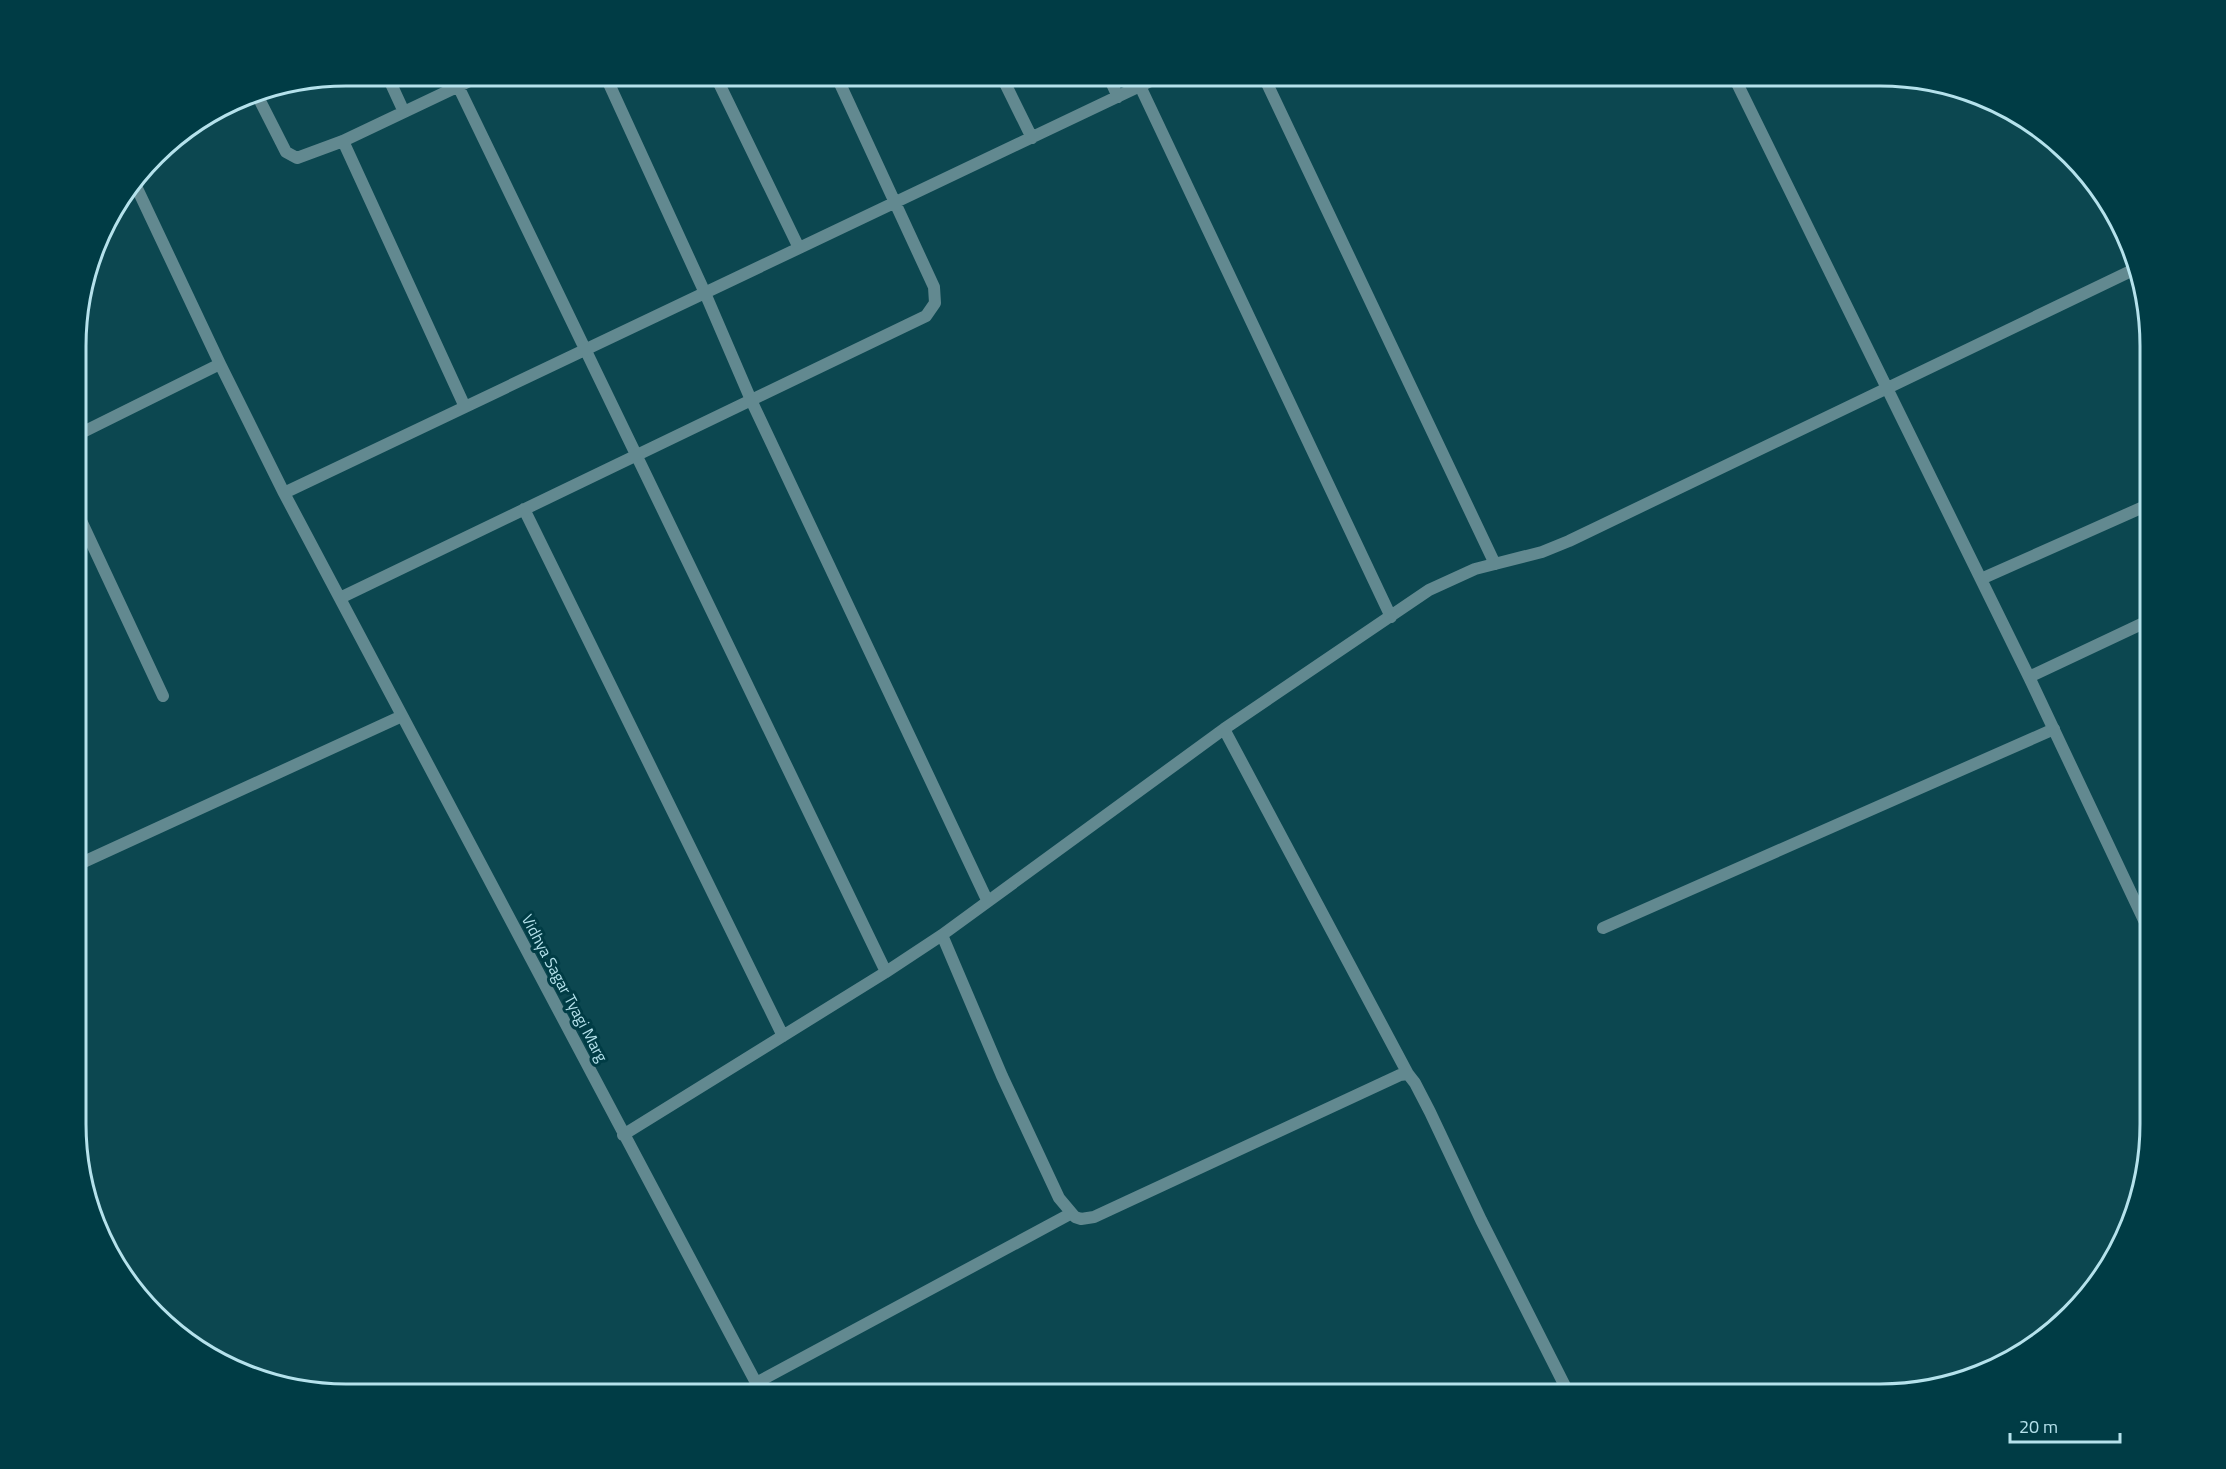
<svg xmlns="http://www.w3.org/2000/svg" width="2226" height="1469" viewBox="0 0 2226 1469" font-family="'Titillium Web',sans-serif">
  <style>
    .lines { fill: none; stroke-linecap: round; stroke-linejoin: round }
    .lane { stroke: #628990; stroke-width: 12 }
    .street { stroke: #628990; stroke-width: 12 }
    .labels { text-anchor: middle; stroke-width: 6; stroke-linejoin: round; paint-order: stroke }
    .street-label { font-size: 16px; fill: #b5e2ec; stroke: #003c45 }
    .rim { fill: none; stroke: #b5e2ec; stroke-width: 3 }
  </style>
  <rect width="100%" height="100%" fill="#0c4750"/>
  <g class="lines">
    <path class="lane" d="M1603,928L2054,729"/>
    <path class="street" d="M387,75L404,112
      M605,75L705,293L751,400L987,900
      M715,75L799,248
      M1001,75L1032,138
      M1108,75L1118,97
      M1263,75L1495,564
      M1733,75L2029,677L2150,933
      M458,86L886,972
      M1140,86L1391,617
      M256,93L286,152L297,158L343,141L482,75
      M343,141L465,407
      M135,184L220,364L284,493L762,1394
      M77,435L220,364
      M284,493L1163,75
      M524,509L783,1036
      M77,512L163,696
      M1981,579L2150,504
      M340,598L926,316L935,303L934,287L836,75
      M2029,677L2150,620
      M1224,729L1408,1074
      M77,865L402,716
      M942,935L1002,1076L1059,1198L1075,1217L1081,1219L1094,1217L1400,1075L1408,1074L1415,1083L1430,1112L1481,1220L1569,1394
      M623,1135L886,972L942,935L1224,729L1429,590L1475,569L1542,552L1569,541L2133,270
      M756,1383L1070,1214"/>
  </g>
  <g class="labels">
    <g class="street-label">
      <text transform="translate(565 988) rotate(62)" y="6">Vidhya Sagar Tyagi Marg</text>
    </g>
  </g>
  <path d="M0 0H2226V1469H0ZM346 86H1880A260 260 0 0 1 2140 346V1124A260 260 0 0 1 1880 1384H346A260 260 0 0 1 86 1124V346A260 260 0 0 1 346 86Z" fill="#003c45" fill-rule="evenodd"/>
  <path class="rim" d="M346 86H1880A260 260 0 0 1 2140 346V1124A260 260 0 0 1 1880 1384H346A260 260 0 0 1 86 1124V346A260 260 0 0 1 346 86Z"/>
  <path d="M2010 1433v9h110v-9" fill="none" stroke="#b5e2ec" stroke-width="3"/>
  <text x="2019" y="1433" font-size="18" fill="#b5e2ec" stroke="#003c45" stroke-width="4.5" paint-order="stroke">20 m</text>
</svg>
